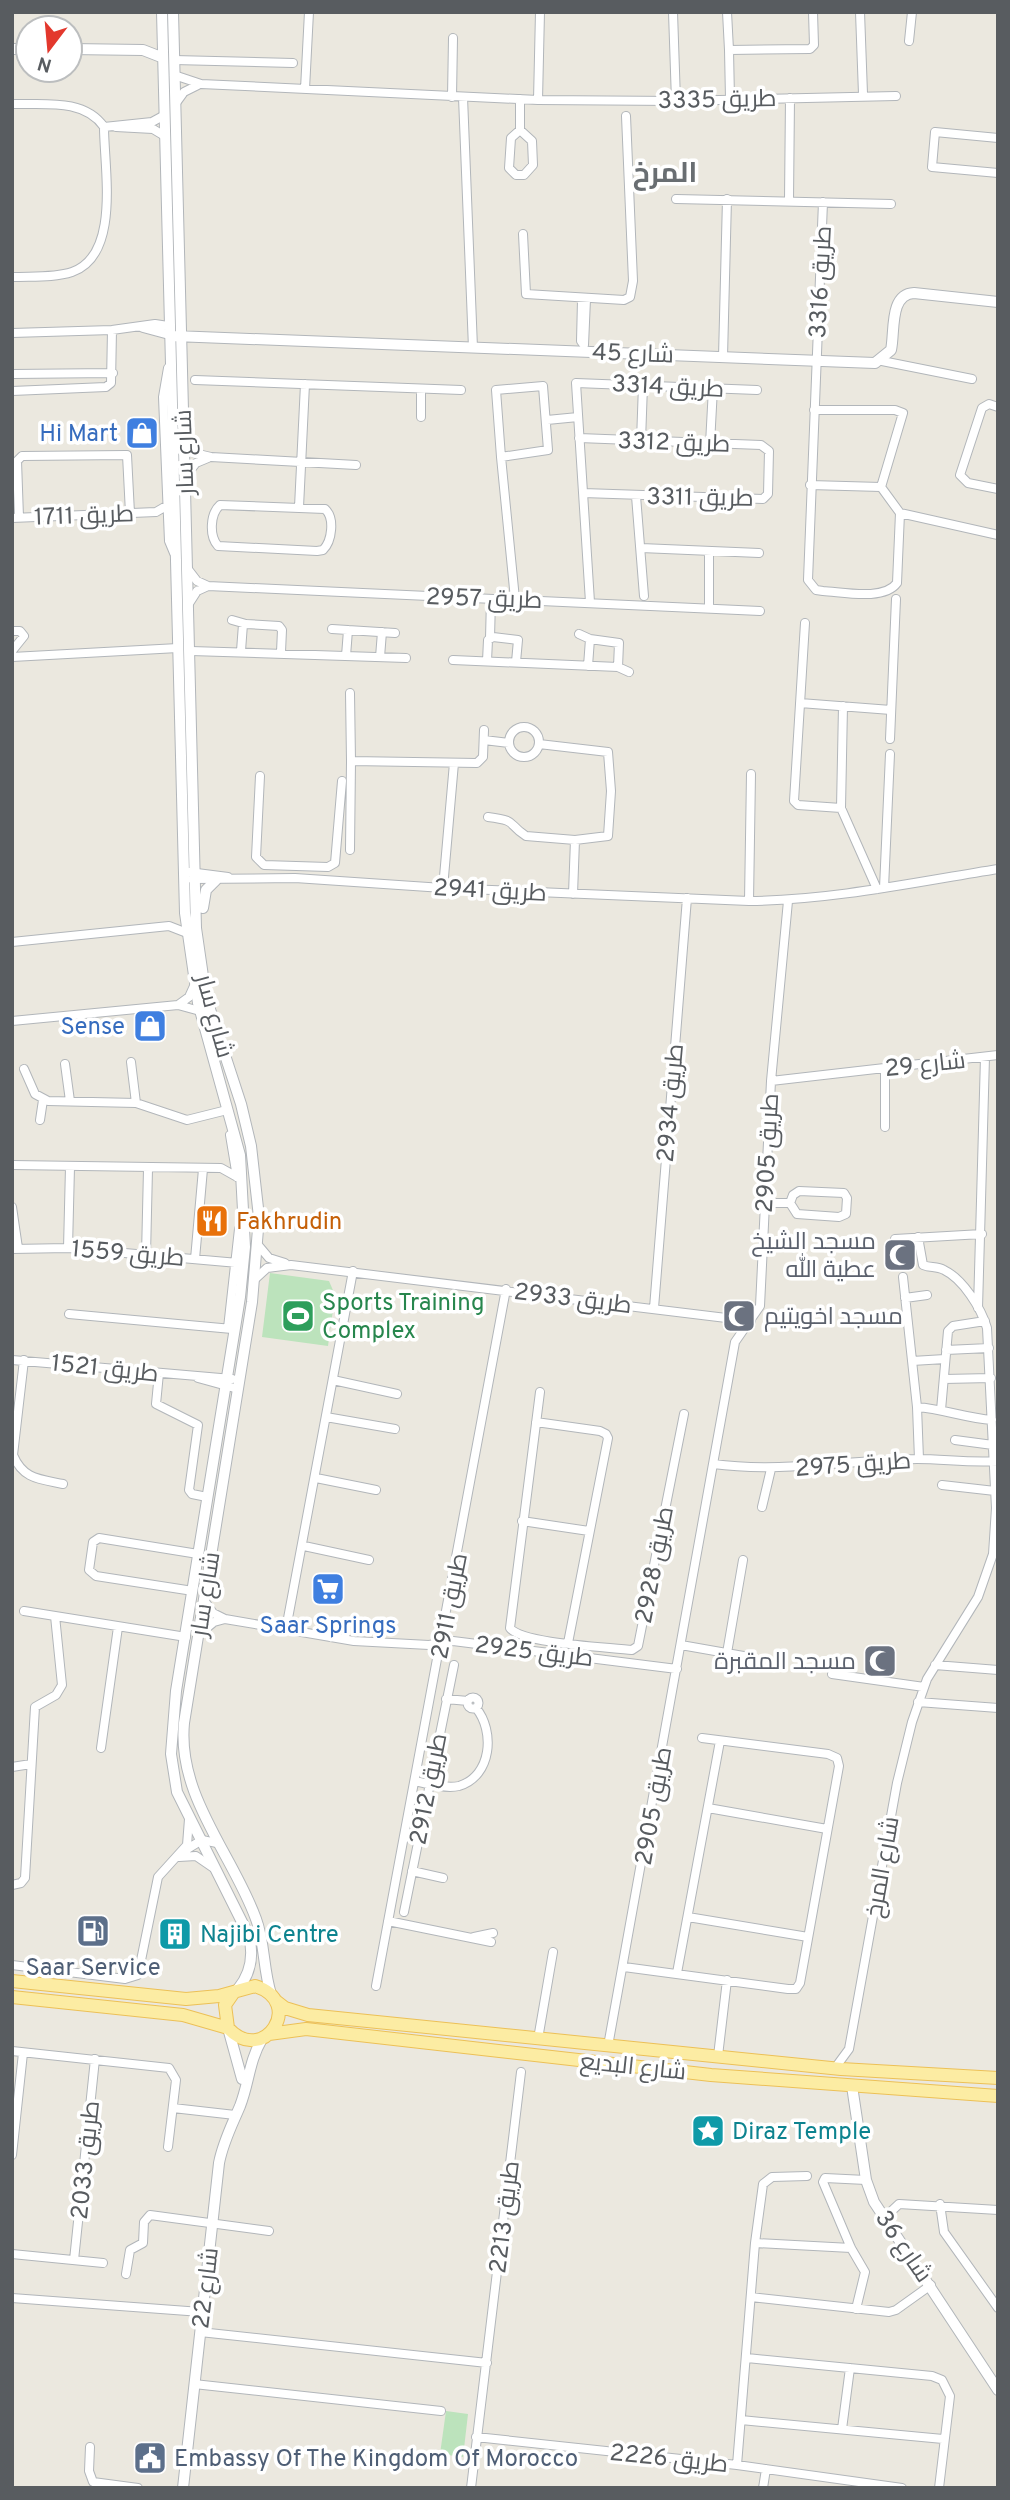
<svg xmlns="http://www.w3.org/2000/svg" width="1010" height="2500" viewBox="0 0 1010 2500" font-family="Overpass,Cairo,sans-serif">
  <style>
    .green { fill: #bce3bc }
    .lines { fill: none; stroke-linecap: round; stroke-linejoin: round }
    .minor-casing { stroke: #b2b6ba; stroke-width: 10 }
    .tertiary-casing { stroke: #b2b6ba; stroke-width: 12 }
    .primary-casing { stroke: #ecc057; stroke-width: 14 }
    .minor { stroke: #fff; stroke-width: 8 }
    .tertiary { stroke: #fff; stroke-width: 10 }
    .primary { stroke: #fceca3; stroke-width: 12 }
    .labels { text-anchor: middle; stroke-width: 7; stroke-linejoin: round; paint-order: stroke }
    .street-label { font-size: 24px; fill: #585c60; stroke: #fff }
    .shop-label { font-size: 24px; fill: #366cbe; stroke: #fff; text-anchor: end }
    .food-label { font-size: 24px; fill: #c56008; stroke: #fff; text-anchor: start }
    .worship-label { font-size: 24px; fill: #5b616d; stroke: #fff; text-anchor: end }
    .leisure-label { font-size: 24px; fill: #27864d; stroke: #fff; text-anchor: start }
    .culture-label { font-size: 24px; fill: #0d838f; stroke: #fff; text-anchor: start }
    .service-label { font-size: 24px; fill: #4e5e75; stroke: #fff }
    .quarter-label { font-size: 28px; font-weight: bold; fill: #696e72; stroke: #fff }
  </style>
  <rect width="100%" height="100%" fill="#ebe8df"/>
  <path class="green" d="M270,1273L329,1281L335,1295L328,1346L262,1337Z
    M446,2411L468,2414L463,2457L440,2454Z"/>
  <g class="lines">
    <defs>
      <path id="minor" d="M673,12L676,101
        M727,12L729,50L810,49L814,45L813,12
        M860,12L863,94
        M909,41L912,12
        M729,50L730,99
        M174,60L293,63
        M174,75L201,84L538,100L676,101L896,96
        M305,89L309,12
        M452,97L453,38
        M463,97L473,348
        M520,99V130
        M538,100L540,12
        M176,103L184,92L198,85
        M12,104C43,105 84,98 104,127C104,168 121,255 72,272C54,278 31,276 12,277
        M104,127L152,122L163,116
        M116,127L153,129L163,135
        M520,130L532,141L533,165L524,175H516L509,168L511,138Z
        M998,138L935,132L932,167L998,173
        M676,199L891,204
        M789,200L790,98
        M523,234L526,294L624,300L630,297L633,281L626,116
        M582,300L581,341L584,345L586,299
        M143,328L169,335
        M12,333L112,330L155,324L168,326
        M723,357L727,199
        M882,361L972,379
        M168,368L163,397L169,541L174,553
        M12,374L113,373
        M195,380L461,390
        M543,386L548,450L501,457L496,390Z
        M12,391L106,387L111,383L112,330
        M998,407L989,404L982,408L960,475L968,483L998,489
        M814,410H895L903,413L881,487
        M421,417V389
        M547,420L578,417
        M579,438L761,445L769,451L768,494L763,499L583,493
        M641,441L643,385
        M184,443L194,453L211,457L356,465
        M710,444L713,388
        M501,457L515,599
        M185,477L196,463L208,458
        M810,485L881,487L900,513L897,583C884,601 843,592 823,591L816,590L808,580L823,202
        M636,496L644,596
        M220,505L325,509C335,518 332,541 323,550L317,551L218,546C209,536 210,514 220,505Z
        M299,507L305,384
        M900,513L998,535
        M19,517L17,461L22,456L127,455L130,513
        M12,518L156,512L168,505
        M641,548L759,553
        M709,551V608
        M187,568L197,581L208,586L760,611
        M590,602L576,383L757,390
        M188,605L197,591L208,586
        M232,620L246,624L279,626L282,630L281,652
        M805,623L794,801L798,805L841,808
        M332,629L395,633
        M12,631H20L24,636L12,651
        M579,634L590,639L619,643L618,667
        M490,638L491,599
        M191,651L406,658
        M241,651L243,624
        M346,656L348,630
        M12,657L178,648
        M380,657L382,632
        M453,660L618,667L629,672
        M487,661L488,640L493,637L518,640L516,662
        M588,666L590,639
        M350,693L351,761
        M800,703L891,710
        M843,706L841,808L877,889
        M509 742a15 15 0 1 1 30 0a15 15 0 1 1-30 0Z
        M890,739L896,599
        M484,740L509,743
        M260,776L256,857L264,865L328,867L335,863L342,781
        M488,817C519,821 506,823 526,836L575,840L608,836L611,791L608,752L539,744
        M350,850L351,761L477,763L483,757L484,730
        M189,872L228,877
        M192,879L295,878L443,888L749,901C833,900 916,882 998,869
        M443,888L454,763
        M884,888L890,754
        M573,894L575,840
        M749,901L751,774
        M12,942L169,926L187,933
        M178,1005L189,997L194,986
        M12,1021L178,1005L200,1011
        M131,1062L136,1103
        M65,1064L70,1101
        M24,1069L35,1094L48,1101L136,1103L187,1120L223,1111
        M885,1069V1127
        M771,1081L998,1055
        M40,1120L43,1100
        M230,1135L237,1177
        M12,1165L221,1168L237,1177
        M799,1191L844,1193L847,1198L846,1214L839,1217L797,1214L790,1203L793,1195Z
        M763,1203H790
        M12,1207L18,1248
        M895,1239L982,1234
        M258,1245L269,1258L285,1263
        M68,1248L70,1167
        M12,1249L68,1248L238,1263
        M146,1255L148,1169
        M195,1259L203,1169
        M903,1277L917,1407L919,1459
        M255,1279L267,1268L291,1265L751,1321
        M905,1298L927,1295
        M654,1308L687,898
        M978,1308L985,1057
        M69,1314L232,1329
        M228,1328L239,1229
        M946,1350L989,1348
        M12,1360L232,1379
        M24,1360L13,1455C23,1479 39,1479 63,1484
        M912,1361L945,1359
        M159,1373L156,1404L198,1425L189,1490L192,1494L207,1497
        M198,1378L238,1389
        M944,1379L991,1378
        M333,1380L397,1394
        M540,1392L510,1628C522,1644 609,1647 632,1650L638,1646L684,1414
        M917,1407C943,1409 966,1418 992,1420
        M941,1410L948,1331L953,1326L985,1321
        M326,1417L395,1429
        M536,1422L600,1431L606,1434L608,1438L568,1643
        M955,1440L993,1445
        M713,1464C782,1473 848,1460 917,1459C944,1459 970,1463 998,1461
        M316,1478L376,1490
        M942,1485L995,1491
        M762,1507L771,1469
        M522,1521L589,1531
        M304,1546L369,1560
        M193,1591L96,1576L89,1570L93,1542L99,1538L198,1554
        M204,1600L213,1613L225,1619L354,1641L429,1645L453,1641L677,1669
        M24,1611L186,1637
        M286,1629L353,1271
        M198,1635L214,1622L225,1619
        M681,1645L749,1657
        M727,1653L743,1560
        M935,1665L998,1670
        M832,1674L924,1687
        M467.5 1703a5.5 5.5 0 1 1 11 0a5.5 5.5 0 1 1-11 0Z
        M446,1699L468,1701
        M918,1702L998,1708
        M101,1748L118,1627
        M12,1767L31,1764
        M415,1781C428,1784 446,1789 459,1786C492,1776 495,1731 476,1708
        M708,1808L827,1829
        M184,1851L202,1840L217,1843
        M179,1857L196,1856L212,1867
        M412,1871L443,1878
        M12,1885L21,1883L25,1878L35,1707L56,1695L62,1685L55,1616
        M404,1912L454,1665
        M688,1917L808,1937
        M388,1921L491,1942
        M474,1937L493,1933
        M12,1965L125,1979L138,1975L158,1877L187,1845L189,1819
        M624,1967L788,1989H796L800,1983L839,1766L837,1758L828,1754L702,1738
        M677,1973L720,1741
        M376,1986L506,1289
        M538,2039L553,1952
        M608,2046L735,1342L760,1306L771,1081L788,901
        M12,2051L169,2068L176,2080L168,2147
        M718,2056L727,1980
        M835,2068L849,2049L897,1783L912,1722L927,1679L978,1597L993,1554L996,1508L987,1328C981,1308 963,1279 944,1270C937,1266 930,1268 923,1265L918,1237
        M173,2108L235,2115
        M12,2155L23,2053
        M940,2204L944,2232L998,2308
        M883,2219L899,2204L998,2210
        M755,2243L851,2248
        M12,2254L103,2263
        M74,2260L95,2059
        M126,2274L130,2250L143,2243L144,2222L150,2215L269,2231
        M751,2297L889,2312L896,2310L931,2285
        M12,2298L201,2312
        M856,2309L865,2272L851,2248L823,2182L825,2178L866,2180
        M200,2332L487,2363
        M747,2358L932,2376L942,2380L950,2396L939,2488
        M194,2384L441,2411
        M741,2420L943,2439
        M842,2429L850,2368
        M476,2437L737,2465L902,2488
        M90,2447L89,2471L93,2482L138,2488
        M737,2465L755,2243L763,2184L772,2177L807,2176
        M471,2488L521,2072
        M763,2488L766,2469"/>
      <path id="tertiary" d="M162,12L185,913L198,1003L240,1155L245,1247L240,1297L176,1691L171,1754L177,1792L249,1936C254,1956 251,1973 238,1989
        M173,12L196,928L206,997L241,1104L251,1146L259,1217L252,1302L184,1723C177,1796 233,1855 256,1919C265,1943 263,1969 271,1994
        M12,49H28
        M70,49L143,50L161,57
        M174,336L875,363L891,350C895,332 889,294 914,293L998,302
        M203,908L206,890L216,880
        M228,2028L242,2079
        M852,2086L866,2180L874,2202L998,2390
        M183,2488L219,2163C223,2142 232,2125 240,2106C249,2083 249,2061 262,2039"/>
      <path id="primary" d="M12,1981L186,1999L219,1996L255,1986C306,2002 264,2067 228,2028L225,2005L234,1992
        M12,1997L183,2015L228,2028
        M276,2001L285,2008L308,2015L841,2069L998,2078
        M269,2034L306,2029L711,2075L998,2096"/>
    </defs>
    <use href="#minor" class="minor-casing"/>
    <use href="#tertiary" class="tertiary-casing"/>
    <use href="#primary" class="primary-casing"/>
    <use href="#minor" class="minor"/>
    <use href="#tertiary" class="tertiary"/>
    <use href="#primary" class="primary"/>
  </g>
  <defs>
    <symbol id="shop-square" viewBox="-11 -11 22 22"><rect x="-9" y="-9" width="18" height="18" rx="4" fill="#3f7fe0" stroke="#fff"/><path d="M-5-2.5h2.3a2.7 3.5 0 0 1 5.4 0H5L5.5 6h-11ZM-1.5-2.5h3a1.5 2.3 0 0 0-3 0Z" fill="#fff"/></symbol>
    <symbol id="restaurant-square" viewBox="-11 -11 22 22"><rect x="-9" y="-9" width="18" height="18" rx="4" fill="#e8710a" stroke="#fff"/><path d="M-5-6h1v4h1v-4h1v4h1v-4h1v5L-1.5 .5V6h-2V.5L-5-1ZM5-6V6H3V1.5H1.5Q1.5-4 5-6Z" fill="#fff"/></symbol>
    <symbol id="mosque-square" viewBox="-11 -11 22 22"><rect x="-9" y="-9" width="18" height="18" rx="4" fill="#6b7280" stroke="#fff"/><path d="M3.5-4.9A6 6 0 1 0 3.5 4.9A5 5 0 1 1 3.5-4.9Z" fill="#fff"/></symbol>
    <symbol id="stadium-square" viewBox="-11 -11 22 22"><rect x="-9" y="-9" width="18" height="18" rx="4" fill="#2e9e5b" stroke="#fff"/><path d="M0-5a6.5 5 0 1 0 0 10a6.5 5 0 1 0 0-10ZM-3.5-1.8h7v3.6h-7Z" fill="#fff"/></symbol>
    <symbol id="supermarket-square" viewBox="-11 -11 22 22"><rect x="-9" y="-9" width="18" height="18" rx="4" fill="#3f7fe0" stroke="#fff"/><path d="M-6-5.5h2.5l.6 2H6L4.5 2H-2.5L-4.4-4H-6ZM-1.5 3.2a1.3 1.3 0 1 0 .1 0ZM3 3.2a1.3 1.3 0 1 0 .1 0Z" fill="#fff"/></symbol>
    <symbol id="fuel-square" viewBox="-11 -11 22 22"><rect x="-9" y="-9" width="18" height="18" rx="4" fill="#5c6f8a" stroke="#fff"/><path d="M-5.5-6h7V0h2V4h1.3V-2.5L3-4.5l.8-.8L6-3V5H2.5V1h-1V6h-7ZM-4.2-4.7v3.2H.2V-4.7Z" fill="#fff"/></symbol>
    <symbol id="building-square" viewBox="-11 -11 22 22"><rect x="-9" y="-9" width="18" height="18" rx="4" fill="#0f9aa8" stroke="#fff"/><path d="M-4-6H4V6H1V3H-1V6H-4ZM-2.5-4.3h1.7v1.8h-1.7ZM.8-4.3h1.7v1.8H.8ZM-2.5-1h1.7V.8h-1.7ZM.8-1h1.7V.8H.8Z" fill="#fff"/></symbol>
    <symbol id="sight-square" viewBox="-11 -11 22 22"><rect x="-9" y="-9" width="18" height="18" rx="4" fill="#0f9aa8" stroke="#fff"/><path d="M0-6L1.8-2.2L6-1.7L2.9 1.2L3.7 5.4L0 3.3L-3.7 5.4L-2.9 1.2L-6-1.7L-1.8-2.2Z" fill="#fff"/></symbol>
    <symbol id="civic-square" viewBox="-11 -11 22 22"><rect x="-9" y="-9" width="18" height="18" rx="4" fill="#5c6f8a" stroke="#fff"/><path d="M-.6-6.5H3V-4.5H.6V-3L4-1V1h2V6H-6V1h2V-1L-.6-3ZM-1.2 2.5V6h2.4V2.5Z" fill="#fff"/></symbol>
  </defs>
  <g fill-rule="evenodd">
    <use href="#shop-square" x="123" y="414" width="38" height="38"/>
    <use href="#shop-square" x="131" y="1007" width="38" height="38"/>
    <use href="#restaurant-square" x="193" y="1202" width="38" height="38"/>
    <use href="#mosque-square" x="881" y="1236" width="38" height="38"/>
    <use href="#stadium-square" x="279" y="1297" width="38" height="38"/>
    <use href="#mosque-square" x="720" y="1297" width="38" height="38"/>
    <use href="#supermarket-square" x="309" y="1570" width="38" height="38"/>
    <use href="#mosque-square" x="861" y="1642" width="38" height="38"/>
    <use href="#fuel-square" x="74" y="1912" width="38" height="38"/>
    <use href="#building-square" x="156" y="1915" width="38" height="38"/>
    <use href="#sight-square" x="689" y="2112" width="38" height="38"/>
    <use href="#civic-square" x="131" y="2439" width="38" height="38"/>
  </g>
  <g class="labels">
    <g class="street-label">
      <text transform="translate(717 99) rotate(-1)" y="8">طريق 3335</text>
      <text transform="translate(820 282) rotate(-87)" y="8">طريق 3316</text>
      <text transform="translate(633 353) rotate(2)" y="8">شارع 45</text>
      <text transform="translate(668 386) rotate(3)" y="8">طريق 3314</text>
      <text transform="translate(674 442) rotate(2)" y="8">طريق 3312</text>
      <text transform="translate(184 452) rotate(-92)" y="8">شارع سار</text>
      <text transform="translate(700 497) rotate(1)" y="8">طريق 3311</text>
      <text transform="translate(84 515) rotate(-2)" y="8">طريق 1711</text>
      <text transform="translate(484 598) rotate(2)" y="8">طريق 2957</text>
      <text transform="translate(490 890) rotate(3)" y="8">طريق 2941</text>
      <text transform="translate(215 1016) rotate(75)" y="8">شارع سار</text>
      <text transform="translate(925 1064) rotate(-6)" y="8">شارع 29</text>
      <text transform="translate(670 1103) rotate(-85)" y="8">طريق 2934</text>
      <text transform="translate(767 1153) rotate(-87)" y="8">طريق 2905</text>
      <text transform="translate(128 1253) rotate(5)" y="8">طريق 1559</text>
      <text transform="translate(573 1298) rotate(7)" y="8">طريق 2933</text>
      <text transform="translate(105 1368) rotate(6)" y="8">طريق 1521</text>
      <text transform="translate(853 1464) rotate(-4)" y="8">طريق 2975</text>
      <text transform="translate(654 1565) rotate(-79)" y="8">طريق 2928</text>
      <text transform="translate(205 1594) rotate(-81)" y="8">شارع سار</text>
      <text transform="translate(449 1606) rotate(-79)" y="8">طريق 2911</text>
      <text transform="translate(534 1651) rotate(7)" y="8">طريق 2925</text>
      <text transform="translate(428 1789) rotate(-79)" y="8">طريق 2912</text>
      <text transform="translate(653 1806) rotate(-80)" y="8">طريق 2905</text>
      <text transform="translate(882 1867) rotate(-80)" y="8">شارع المرخ</text>
      <text transform="translate(633 2066) rotate(6)" y="8">شارع البديع</text>
      <text transform="translate(85 2160) rotate(-84)" y="8">طريق 2033</text>
      <text transform="translate(504 2217) rotate(-83)" y="8">طريق 2213</text>
      <text transform="translate(904 2246) rotate(56)" y="8">شارع 36</text>
      <text transform="translate(205 2288) rotate(-83)" y="8">شارع 22</text>
      <text transform="translate(669 2458) rotate(6)" y="8">طريق 2226</text>
    </g>
    <g class="shop-label">
      <text x="118" y="441">Hi Mart</text>
      <text x="125" y="1034">Sense</text>
      <text x="328" y="1633" text-anchor="middle">Saar Springs</text>
    </g>
    <g class="food-label">
      <text x="236" y="1229">Fakhrudin</text>
    </g>
    <g class="worship-label">
      <text x="876" y="1249">مسجد الشيخ<tspan x="876" dy="28">عطية الله</tspan></text>
      <text x="764" y="1324" text-anchor="start">مسجد اخويتيم</text>
      <text x="856" y="1669">مسجد المقبرة</text>
    </g>
    <g class="leisure-label">
      <text x="322" y="1310">Sports Training<tspan x="322" dy="28">Complex</tspan></text>
    </g>
    <g class="culture-label">
      <text x="200" y="1942">Najibi Centre</text>
      <text x="732" y="2139">Diraz Temple</text>
    </g>
    <g class="service-label">
      <text x="93" y="1975">Saar Service</text>
      <text x="174" y="2466" text-anchor="start">Embassy Of The Kingdom Of Morocco</text>
    </g>
    <g class="quarter-label">
      <text x="665" y="182">المرخ</text>
    </g>
  </g>
  <rect width="1010" height="2500" fill="none" stroke="#585c60" stroke-width="28"/>
  <g transform="translate(49 49) rotate(196)"><circle r="33" fill="#ffffff" stroke="#bcbebf" stroke-width="2"/>
  <path d="M0-5L12 26L0 18L-12 26Z" fill="#e3382d"/>
  <text y="-10" font-size="19" font-weight="bold" text-anchor="middle" fill="#585c60">N</text>
  </g>
</svg>
